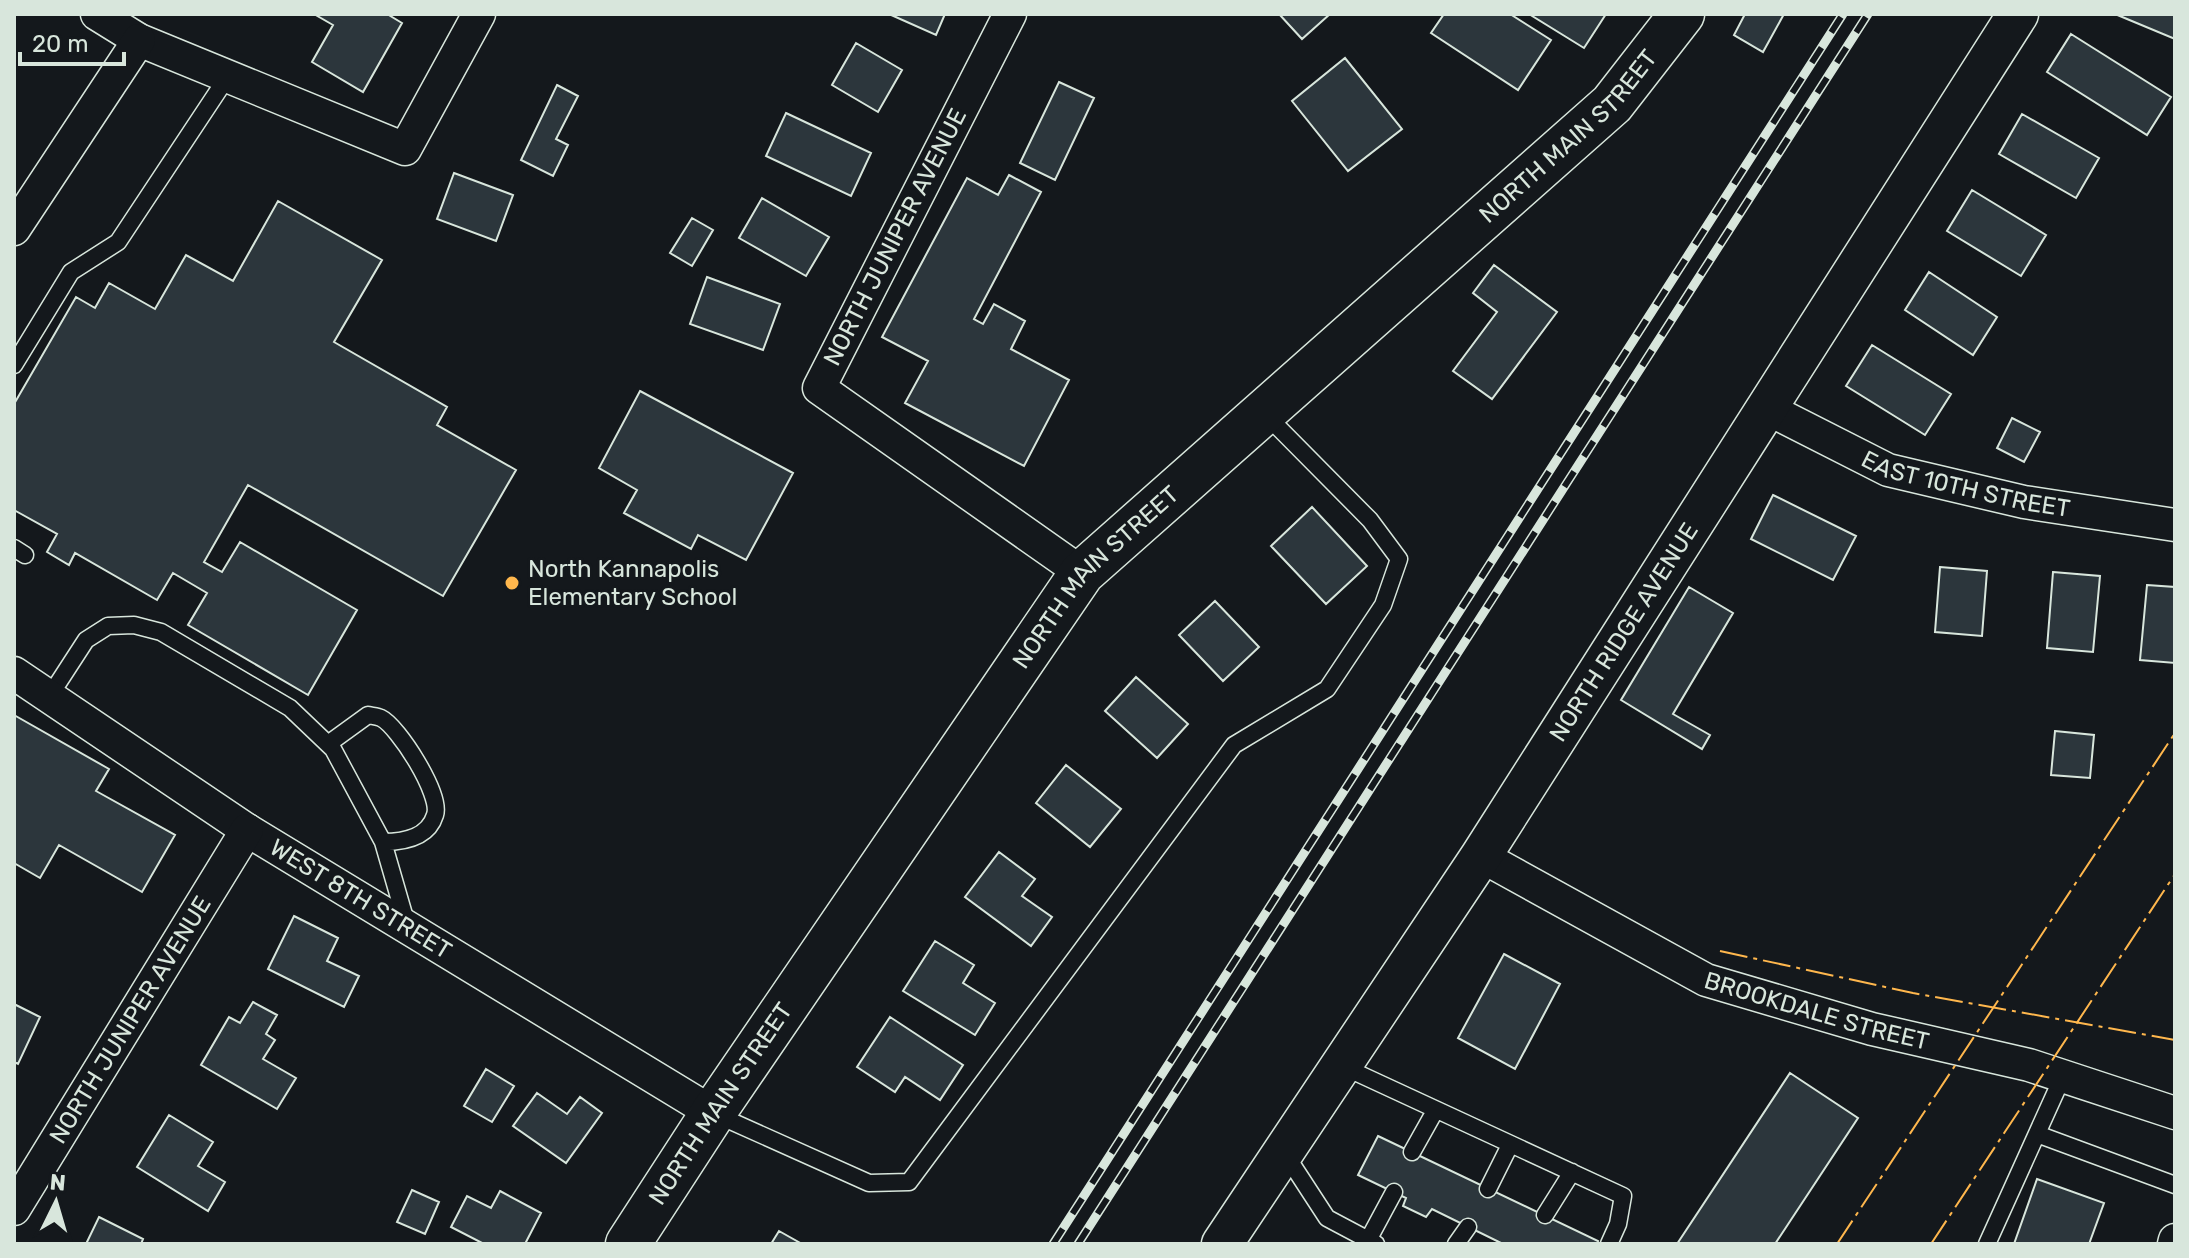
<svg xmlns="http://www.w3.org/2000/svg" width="2189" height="1258" viewBox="0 0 2189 1258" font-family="Rubik,sans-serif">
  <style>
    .building { fill: #2c363c; stroke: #d8e6dc; stroke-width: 2 }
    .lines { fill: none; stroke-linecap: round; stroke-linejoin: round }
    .service-casing { stroke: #d8e6dc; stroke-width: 19 }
    .minor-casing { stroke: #d8e6dc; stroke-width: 35 }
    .tertiary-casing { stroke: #d8e6dc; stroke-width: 43 }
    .primary-casing { stroke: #d8e6dc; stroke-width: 47 }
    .service { stroke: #14181c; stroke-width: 16 }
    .minor { stroke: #14181c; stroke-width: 32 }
    .tertiary { stroke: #14181c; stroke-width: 40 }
    .primary { stroke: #14181c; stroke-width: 44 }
    .rail-casing { stroke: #d8e6dc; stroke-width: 9 }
    .rail { stroke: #14181c; stroke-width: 6; stroke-dasharray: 18; stroke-linecap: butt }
    .power { stroke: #ffb74d; stroke-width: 2; stroke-dasharray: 28 6 4 6; stroke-linecap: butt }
    .poi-dot { fill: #ffb74d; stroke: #14181c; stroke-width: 3 }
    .labels { text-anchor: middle; stroke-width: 6; stroke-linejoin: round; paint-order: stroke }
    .street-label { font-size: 24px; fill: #d8e6dc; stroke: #14181c }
    .poi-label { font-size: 24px; fill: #d8e6dc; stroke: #14181c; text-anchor: start }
  </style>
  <rect width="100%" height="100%" fill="#14181c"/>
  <path class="building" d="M314,14H387L402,23L363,92L312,62L333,25Z
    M889,14H945L936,35Z
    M1279,14H1330L1302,39Z
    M1444,14H1510L1551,40L1518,90L1431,33Z
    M1529,14H1606L1584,48Z
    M1745,14H1784L1763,52L1734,35Z
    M2115,14H2175V39Z
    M2071,34L2171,97L2147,135L2047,72Z
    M856,43L902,70L878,112L832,85Z
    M1345,58L1402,129L1348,171L1292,101Z
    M1059,82L1094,98L1055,180L1020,163Z
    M557,85L578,96L556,139L568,145L553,176L521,160Z
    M786,113L871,153L851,196L766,156Z
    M2022,114L2099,158L2076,198L1999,154Z
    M454,173L513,195L496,241L437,219Z
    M1009,175L1041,192L974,319L983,324L994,304L1025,321L1011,349L1069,380L1024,466L905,403L928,361L882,337L967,178L998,195Z
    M1972,190L2046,235L2021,276L1947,231Z
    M762,198L829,237L806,276L739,238Z
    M278,201L382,260L334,342L447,407L437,425L516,470L443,596L248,485L204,562L222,572L240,542L357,610L308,695L188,625L207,593L173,573L157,600L75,553L69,565L47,552L57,534L14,510V404L76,297L95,308L109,283L155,309L186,255L233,281Z
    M692,218L713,230L692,266L670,253Z
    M1494,265L1557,312L1492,399L1453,371L1497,312L1473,293Z
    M1929,272L1997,317L1973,355L1905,310Z
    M707,277L780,304L763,350L690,324Z
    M1872,345L1951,394L1925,435L1846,386Z
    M640,391L793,473L746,560L698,535L691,549L624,513L637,490L599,468Z
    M2012,418L2040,432L2024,462L1997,448Z
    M1773,495L1856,536L1833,580L1751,539Z
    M1312,507L1367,566L1326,604L1271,546Z
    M1940,567L1987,571L1982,636L1935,632Z
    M2053,572L2100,576L2093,652L2047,648Z
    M2147,585L2175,587V663L2140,660Z
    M1689,587L1733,613L1673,714L1710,735L1702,749L1621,700Z
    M1215,601L1259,647L1223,681L1179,635Z
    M1136,677L1188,724L1157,758L1105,711Z
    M14,715L109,769L96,791L175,835L142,892L59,845L40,878L14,863Z
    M2055,731L2094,735L2090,778L2051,775Z
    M1066,765L1121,809L1090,847L1036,803Z
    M999,852L1035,879L1022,896L1052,917L1031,946L965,897Z
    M294,916L338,938L327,961L359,976L344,1007L268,969Z
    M935,941L974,965L963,983L995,1003L975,1035L903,991Z
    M1504,954L1560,984L1515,1069L1458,1038Z
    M253,1002L277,1015L266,1034L275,1040L263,1059L296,1078L277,1109L201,1065L229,1017L240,1023Z
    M14,1004L40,1017L18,1064L14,1062Z
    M890,1017L963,1065L940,1100L905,1077L895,1092L857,1067Z
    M486,1069L514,1086L492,1122L464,1106Z
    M1790,1073L1858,1118L1775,1244H1677Z
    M537,1093L567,1114L580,1097L602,1113L566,1163L513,1126Z
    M169,1115L213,1142L198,1166L225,1182L208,1211L137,1167Z
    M1378,1136L1598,1241L1597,1244H1503L1432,1209L1426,1217L1403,1206L1406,1198L1358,1175Z
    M2037,1179L2104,1203L2089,1244H2014Z
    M412,1190L439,1202L425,1234L397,1222Z
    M500,1191L541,1213L525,1244H484L451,1227L467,1196L491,1208Z
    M99,1217L143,1239L141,1244H86Z
    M779,1231L802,1244H771Z"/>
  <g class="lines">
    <defs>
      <path id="service" d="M14,365L71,272L118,242L228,76
        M14,548L25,555
        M49,697L86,640L108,626L134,625L161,632L290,708L333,749L383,842L407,925
        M328,744L368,715C372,716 377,716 381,718C398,726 442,795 435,815C428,838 404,842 383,842
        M1342,1066L1623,1196L1618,1224L1609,1244
        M715,1114L869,1183L909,1182L1234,745L1327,689L1383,605L1399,559L1370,520L1265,414
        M2037,1134L2175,1185
        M1284,1152L1327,1218L1376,1244
        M1412,1152L1435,1111
        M1488,1189L1510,1145
        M1545,1215L1572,1172
        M1366,1244L1394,1192
        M1456,1244L1468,1227
        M1987,1244L2063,1076"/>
      <g id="minor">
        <path d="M97,14L139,40L405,149L479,14"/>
        <path d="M1010,14L819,388L1082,573"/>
        <path d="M14,229L139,40"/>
        <path id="s1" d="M1766,408L1888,470L2024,502L2175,525"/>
        <path id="s2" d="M14,673L247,830L713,1113"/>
        <path id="s3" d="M1481,856L1706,980L1872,1029L2029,1065L2175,1113"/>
        <path id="s4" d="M14,1209L247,830"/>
        <path d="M2174,1244L2175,1240"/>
      </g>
      <g id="tertiary">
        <path id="s5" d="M1222,1244L1481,856L2018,14"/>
      </g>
      <g id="primary">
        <path id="s6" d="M628,1244L713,1113L1082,573L1612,104L1682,14"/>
      </g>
    </defs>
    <use href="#service" class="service-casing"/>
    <use href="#minor" class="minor-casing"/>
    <use href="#tertiary" class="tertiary-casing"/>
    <use href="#primary" class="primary-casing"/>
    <use href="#service" class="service"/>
    <use href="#minor" class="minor"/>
    <use href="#tertiary" class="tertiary"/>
    <use href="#primary" class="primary"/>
    <defs>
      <path id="rail" d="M1053,1244L1843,14
        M1078,1244L1868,14"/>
    </defs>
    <use href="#rail" class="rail-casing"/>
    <use href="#rail" class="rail"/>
    <path class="power" d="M1720,951L1913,993L2175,1040
      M1837,1244L2175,733
      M1931,1244L2175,874"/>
  </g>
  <circle class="poi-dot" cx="512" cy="583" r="8"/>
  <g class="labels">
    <g class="street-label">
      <text dy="8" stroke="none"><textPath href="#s6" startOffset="1464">NORTH MAIN STREET</textPath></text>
      <text transform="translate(895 237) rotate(-63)" y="8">NORTH JUNIPER AVENUE</text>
      <text dy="8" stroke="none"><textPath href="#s1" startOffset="216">EAST 10TH STREET</textPath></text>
      <text dy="8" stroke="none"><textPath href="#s6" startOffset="816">NORTH MAIN STREET</textPath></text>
      <text dy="8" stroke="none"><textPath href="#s5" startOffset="732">NORTH RIDGE AVENUE</textPath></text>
      <text dy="8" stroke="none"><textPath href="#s2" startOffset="414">WEST 8TH STREET</textPath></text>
      <text dy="8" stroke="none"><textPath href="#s3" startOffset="372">BROOKDALE STREET</textPath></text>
      <text dy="8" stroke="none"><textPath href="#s4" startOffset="222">NORTH JUNIPER AVENUE</textPath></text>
      <text dy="8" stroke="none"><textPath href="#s6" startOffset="168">NORTH MAIN STREET</textPath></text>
    </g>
    <g class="poi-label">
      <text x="528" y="577">North Kannapolis<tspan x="528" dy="28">Elementary School</tspan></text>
    </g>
  </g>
  <rect width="2189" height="1258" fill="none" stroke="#d8e6dc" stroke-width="32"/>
  <g transform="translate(56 1202) rotate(5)" stroke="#14181c" stroke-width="6" paint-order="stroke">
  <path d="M0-6L14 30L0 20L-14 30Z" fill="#d8e6dc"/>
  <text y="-12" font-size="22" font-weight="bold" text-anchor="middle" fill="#d8e6dc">N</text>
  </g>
  <path d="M20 52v12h104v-12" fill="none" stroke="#d8e6dc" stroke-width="4"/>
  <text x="32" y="52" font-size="24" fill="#d8e6dc" stroke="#14181c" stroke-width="6" paint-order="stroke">20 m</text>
</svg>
